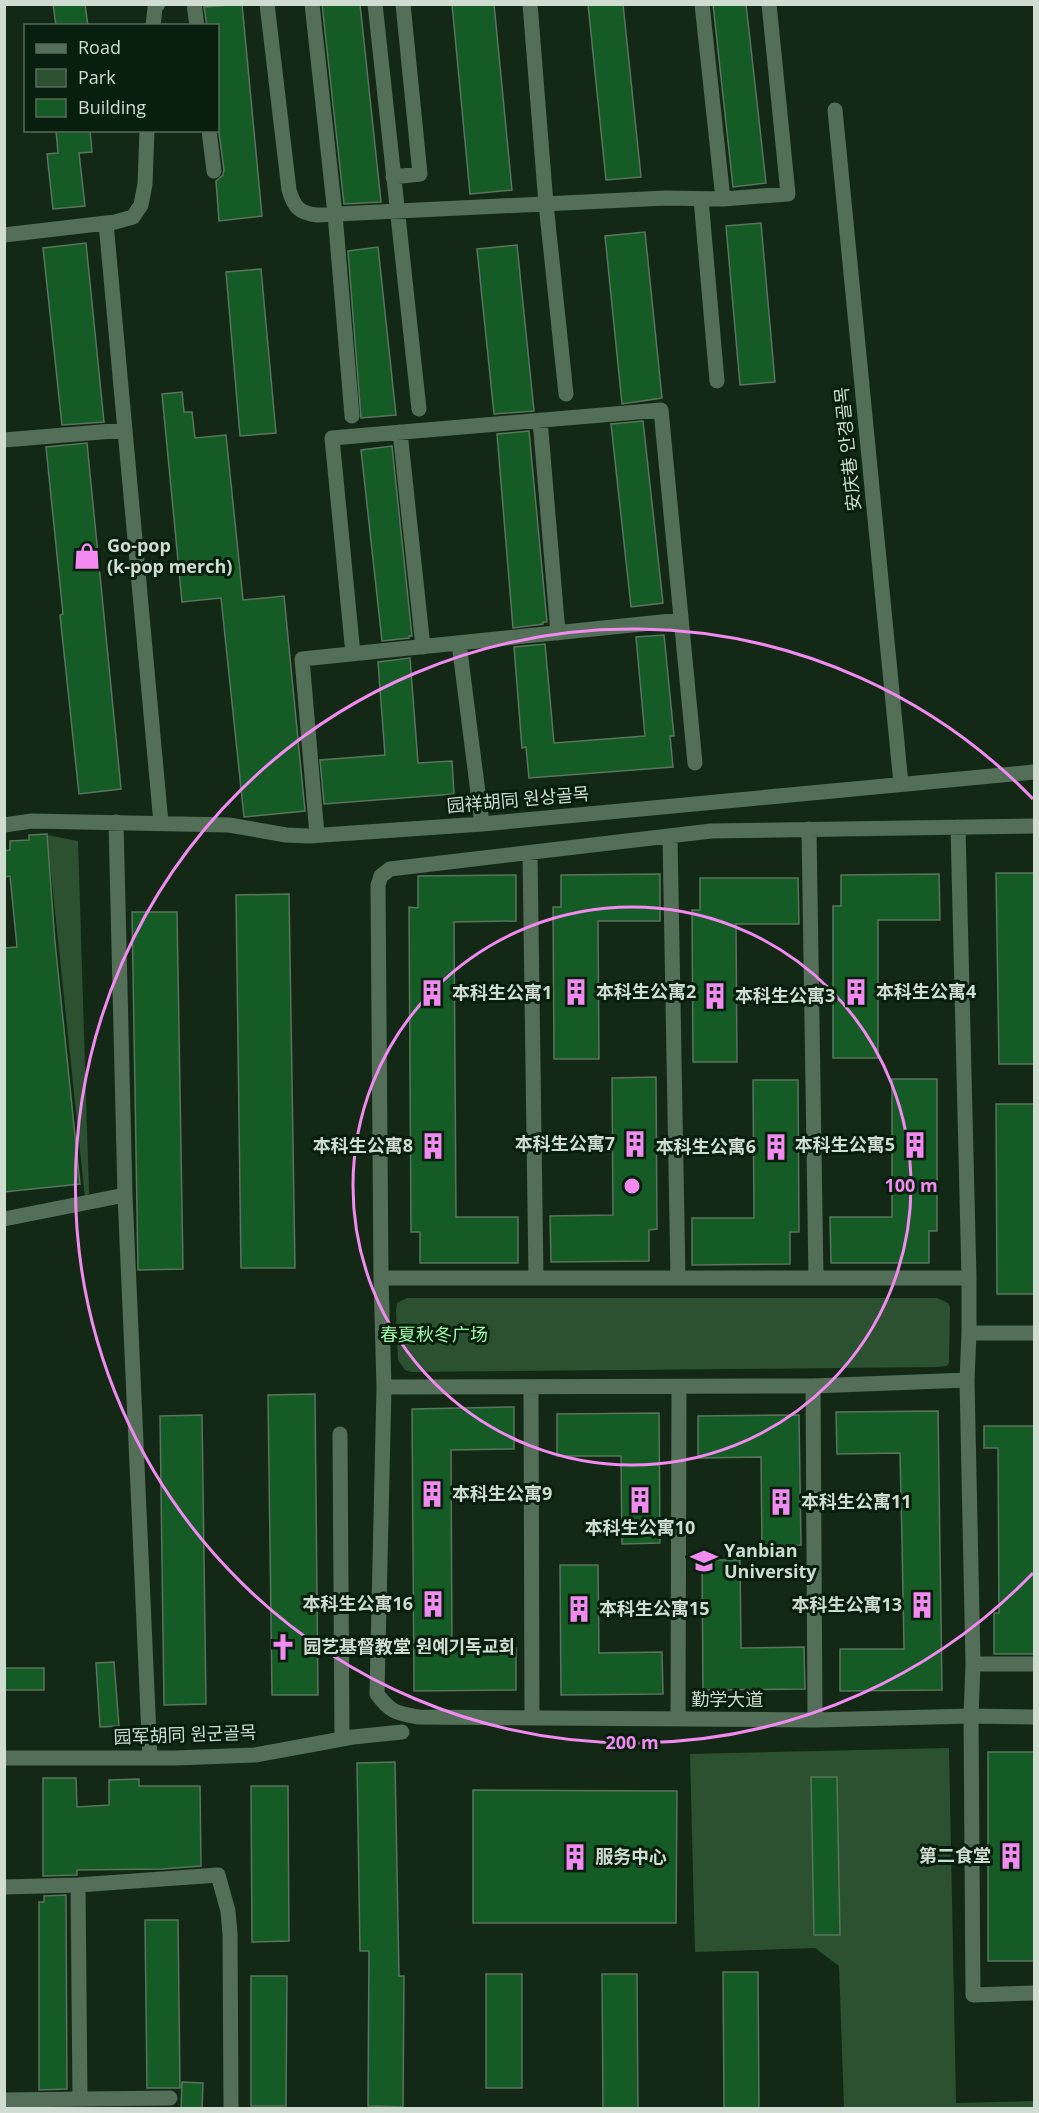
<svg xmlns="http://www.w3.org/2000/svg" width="1039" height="2113" viewBox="0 0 1039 2113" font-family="'Open Sans','Noto Sans SC','Noto Sans KR',sans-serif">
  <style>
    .green { fill: #2c5131 }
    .building { fill: #145b25; stroke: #5a745d; stroke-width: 1.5 }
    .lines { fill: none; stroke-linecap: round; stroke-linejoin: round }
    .minor { stroke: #546f57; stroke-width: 15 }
    .ring { fill: none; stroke: #f28af2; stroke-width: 3 }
    .labels { text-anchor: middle; stroke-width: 6; stroke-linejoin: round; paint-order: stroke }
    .street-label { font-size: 18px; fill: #cfddd0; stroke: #091f0d }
    .poi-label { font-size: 18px; font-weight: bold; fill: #cfddd0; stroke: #091f0d; text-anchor: start }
    .park-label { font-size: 18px; fill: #9efaa9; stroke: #091f0d }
    .centre { fill: #f28af2; stroke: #091f0d; stroke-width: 3 }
    .ring-label { font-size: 18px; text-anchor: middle; font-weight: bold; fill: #f28af2; stroke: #091f0d; stroke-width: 6; stroke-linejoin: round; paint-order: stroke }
  </style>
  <rect width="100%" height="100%" fill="#132916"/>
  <path class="green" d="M47,835L78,841L89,1193L85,1198Z
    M407,1298H937L948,1303L950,1307L949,1363L947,1366L937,1367L411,1372L405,1370L398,1360L396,1310L397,1303Z
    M949,1748L956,2103L1034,2101V2108H844L839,1966L815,1948L695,1952L690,1754Z"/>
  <path class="building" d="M53,4H85L88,26H56Z
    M242,4L262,216L219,221L216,181L223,175L224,170L218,126V26H207L204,7Z
    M322,4H360L381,202L344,204Z
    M452,4H494L512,190L470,194Z
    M588,4H623L641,177L606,180Z
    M713,4H746L766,183L733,187Z
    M56,130H90L92,152L79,153L85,206L53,209L47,154L58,153Z
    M761,223L775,382L740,385L726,226Z
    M645,232L662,398L622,404L605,236Z
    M86,243L104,422L62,425L43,248Z
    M517,245L534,411L494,414L477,249Z
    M378,247L396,415L361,418L348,251Z
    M261,269L276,433L240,436L226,272Z
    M182,392L184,412H192L195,438L226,435L243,600L284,596L305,811L244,817L221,598L182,602L162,394Z
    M643,421L663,603L631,607L611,424Z
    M529,431L547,622H543V624L513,628L497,434Z
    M87,443L121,789L79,794L60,615L63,614L46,447Z
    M392,446L412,636H409V638L382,641L361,450Z
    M664,635L674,736H670L673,767L529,778L526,747L522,748L514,647L545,644L554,743L645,736L636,637Z
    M410,658L418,763L452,761L454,794L324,804L320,760L385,755L378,662Z
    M47,834L55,942L80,1184L4,1192V948L17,947L10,876L4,877V851L10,850V841L29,840V835Z
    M996,873H1035V1064H999Z
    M660,874V921H598L599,1059H554L553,907H561V875Z
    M939,874L940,920H878V1058H833V906H841V875Z
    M516,875V921L454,922L456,1217H518V1263H420V1232H411L409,907L418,908V876Z
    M700,878H798L799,924H736L737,1062H693L692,910H700Z
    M289,894L295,1268H241L236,895Z
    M132,912H177L183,1269L138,1270Z
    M656,1077L657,1229L649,1230V1261L551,1262L550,1216L613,1215L612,1078Z
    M892,1079H937V1231H929V1263H831L830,1217H892Z
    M753,1080H798L799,1232H790V1264L692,1265V1218H754Z
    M996,1104H1035V1294H997Z
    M315,1394L318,1695H272L268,1395Z
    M514,1407V1449L451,1450L452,1649L516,1648V1690L414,1691L412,1409Z
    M938,1411L942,1690L840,1691V1649H904L902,1541L900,1453L837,1454L836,1412Z
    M659,1413L660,1543L622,1544L621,1456H557V1414Z
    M202,1415L206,1704L164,1705L160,1416Z
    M799,1415L801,1545L762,1546L761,1457L698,1458V1416Z
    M984,1426H1035V1654H994V1613H999L998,1448H984Z
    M702,1560H740L741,1648L804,1647L805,1689L703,1690Z
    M560,1565H598L599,1653L662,1652L663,1694L561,1695Z
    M114,1662L119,1726L100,1727L96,1663Z
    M4,1668H44V1690H4Z
    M988,1752H1035V1961H988Z
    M395,1762L399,1976H404L403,2107L368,2106L369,1951H360L357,1763Z
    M811,1777H837L840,1935H814Z
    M43,1778H76L77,1807L109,1805V1780L139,1779V1786H200L201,1866L162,1869L77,1870V1875L43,1876Z
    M251,1786H288L289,1941L252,1942Z
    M473,1790L677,1791L676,1923H473Z
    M66,1895L67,2089L39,2090V1902H44V1896Z
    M145,1920H178L180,2088H147Z
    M723,1972H758L759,2109H724Z
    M486,1974H522V2088H486Z
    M602,1974H637L638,2109H603Z
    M251,1976H287L286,2106H251Z
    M182,2082L203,2083L202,2109H181Z"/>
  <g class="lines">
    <path class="minor" d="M194,4L197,26
      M267,4L289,190C294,207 299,213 317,215L666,198L723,199L788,194L769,4
      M312,4L335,214L352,416
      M375,4L419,409
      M530,4L546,204L566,394
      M702,4L723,199
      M153,26L155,8L158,4
      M835,110L901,784
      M209,130L214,171
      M393,177L420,174L403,4
      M701,199L717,381
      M106,223L161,823
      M4,235L115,222L133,217L141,205L145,184L147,130
      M540,420L558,633
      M400,432L423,647
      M4,440L125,430
      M459,643L482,824
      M353,654L332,438L661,410L695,763
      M116,822L125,1195L150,1758
      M4,825L32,821L229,825L286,835L309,836L482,824L1034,772
      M1034,826L711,831L390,869L381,876L378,885L381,1278L384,1387L377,1694C391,1713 397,1713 419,1717L815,1720L971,1716L1034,1717
      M958,827L969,1278V1333L967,1380L973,1664L971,1716L973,1995L1034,1993
      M809,829L816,1278
      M317,835L302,659L681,620
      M670,836L678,1278
      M530,853L536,1278
      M4,1219L125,1195
      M381,1278H969
      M969,1333H1034
      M813,1386L815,1720
      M384,1387L813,1386L967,1380
      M531,1388L532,1718
      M340,1434L342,1739
      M973,1664H1034
      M678,1719L679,1387
      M4,1758H175L255,1755L353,1737L402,1732
      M78,1885L80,2099
      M4,1887L78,1885L218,1875L228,1911L230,1934L231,2108
      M4,2100L170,2098"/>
  </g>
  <g class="ring">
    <circle cx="632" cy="1186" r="279"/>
    <path d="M1033 1573A557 557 0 1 1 1033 799"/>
  </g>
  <defs>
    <symbol id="shop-bare" viewBox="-9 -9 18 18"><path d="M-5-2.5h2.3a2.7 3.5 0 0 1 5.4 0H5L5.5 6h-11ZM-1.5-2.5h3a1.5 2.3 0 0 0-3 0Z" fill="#f28af2" stroke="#091f0d" stroke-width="2.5" paint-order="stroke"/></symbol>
    <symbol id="building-bare" viewBox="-9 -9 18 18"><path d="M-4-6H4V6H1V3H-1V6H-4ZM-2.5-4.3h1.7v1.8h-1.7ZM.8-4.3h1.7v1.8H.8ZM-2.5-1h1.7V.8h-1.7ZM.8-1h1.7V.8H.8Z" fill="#f28af2" stroke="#091f0d" stroke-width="2.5" paint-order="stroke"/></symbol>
    <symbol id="university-bare" viewBox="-9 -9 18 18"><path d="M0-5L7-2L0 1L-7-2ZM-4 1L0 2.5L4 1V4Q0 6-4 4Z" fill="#f28af2" stroke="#091f0d" stroke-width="2.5" paint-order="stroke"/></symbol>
    <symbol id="church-bare" viewBox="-9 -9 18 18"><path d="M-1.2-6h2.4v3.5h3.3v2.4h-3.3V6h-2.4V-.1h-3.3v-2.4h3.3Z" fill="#f28af2" stroke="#091f0d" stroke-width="2.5" paint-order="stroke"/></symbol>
  </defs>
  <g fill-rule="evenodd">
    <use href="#shop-bare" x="68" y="537" width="38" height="38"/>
    <use href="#building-bare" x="557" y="973" width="38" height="38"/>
    <use href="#building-bare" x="837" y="973" width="38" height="38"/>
    <use href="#building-bare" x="413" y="974" width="38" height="38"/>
    <use href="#building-bare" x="696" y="977" width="38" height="38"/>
    <use href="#building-bare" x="616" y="1125" width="38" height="38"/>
    <use href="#building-bare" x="896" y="1126" width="38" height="38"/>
    <use href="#building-bare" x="414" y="1127" width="38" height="38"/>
    <use href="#building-bare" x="757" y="1128" width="38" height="38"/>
    <use href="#building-bare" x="413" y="1475" width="38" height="38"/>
    <use href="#building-bare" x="621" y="1481" width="38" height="38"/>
    <use href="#building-bare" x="762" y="1483" width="38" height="38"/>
    <use href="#university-bare" x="685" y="1542" width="38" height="38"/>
    <use href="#building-bare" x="414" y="1585" width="38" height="38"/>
    <use href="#building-bare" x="903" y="1586" width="38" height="38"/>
    <use href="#building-bare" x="560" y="1590" width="38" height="38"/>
    <use href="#church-bare" x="264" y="1628" width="38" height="38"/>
    <use href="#building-bare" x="992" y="1837" width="38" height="38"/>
    <use href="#building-bare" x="556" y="1838" width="38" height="38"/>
  </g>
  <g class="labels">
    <g class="street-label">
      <text transform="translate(848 449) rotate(-96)" y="6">安庆巷 안경골목</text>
      <text transform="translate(518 800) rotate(-5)" y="6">园祥胡同 원상골목</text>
      <text x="727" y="1706">勤学大道</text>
      <text transform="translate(185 1735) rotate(-2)" y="6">园军胡同 원군골목</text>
    </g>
    <g class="poi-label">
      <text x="107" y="552">Go-pop<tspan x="107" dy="21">(k-pop merch)</tspan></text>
      <text x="596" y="998">本科生公寓2</text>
      <text x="876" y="998">本科生公寓4</text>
      <text x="452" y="999">本科生公寓1</text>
      <text x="735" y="1002">本科生公寓3</text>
      <text x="615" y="1150" text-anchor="end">本科生公寓7</text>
      <text x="895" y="1151" text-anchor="end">本科生公寓5</text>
      <text x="413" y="1152" text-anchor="end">本科生公寓8</text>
      <text x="756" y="1153" text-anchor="end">本科生公寓6</text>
      <text x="452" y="1500">本科生公寓9</text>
      <text x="801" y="1508">本科生公寓11</text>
      <text x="640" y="1534" text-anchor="middle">本科生公寓10</text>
      <text x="724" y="1557">Yanbian<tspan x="724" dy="21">University</tspan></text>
      <text x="413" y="1610" text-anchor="end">本科生公寓16</text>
      <text x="902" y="1611" text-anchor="end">本科生公寓13</text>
      <text x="599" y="1615">本科生公寓15</text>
      <text x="303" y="1653">园艺基督教堂 원예기독교회</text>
      <text x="991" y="1862" text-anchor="end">第二食堂</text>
      <text x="595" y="1863">服务中心</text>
    </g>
    <g class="park-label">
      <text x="434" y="1341">春夏秋冬广场</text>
    </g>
  </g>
  <circle cx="632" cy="1186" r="9" class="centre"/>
  <g class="ring-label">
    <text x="911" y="1192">100 m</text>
    <text x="632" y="1749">200 m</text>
  </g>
  <rect width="1039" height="2113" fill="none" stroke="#cfddd0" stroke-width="12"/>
  <rect x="24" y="24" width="195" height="108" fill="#091f0d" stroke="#586b5b" stroke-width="1.5"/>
  <rect x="36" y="44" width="30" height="9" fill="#546f57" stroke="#586b5b" stroke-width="1.5"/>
  <text x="78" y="54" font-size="18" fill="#cfddd0">Road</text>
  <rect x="36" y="69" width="30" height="18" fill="#2c5131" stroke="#586b5b" stroke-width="1.5"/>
  <text x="78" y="84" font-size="18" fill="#cfddd0">Park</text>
  <rect x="36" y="99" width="30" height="18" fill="#145b25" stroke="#586b5b" stroke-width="1.5"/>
  <text x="78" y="114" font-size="18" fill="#cfddd0">Building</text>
</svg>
